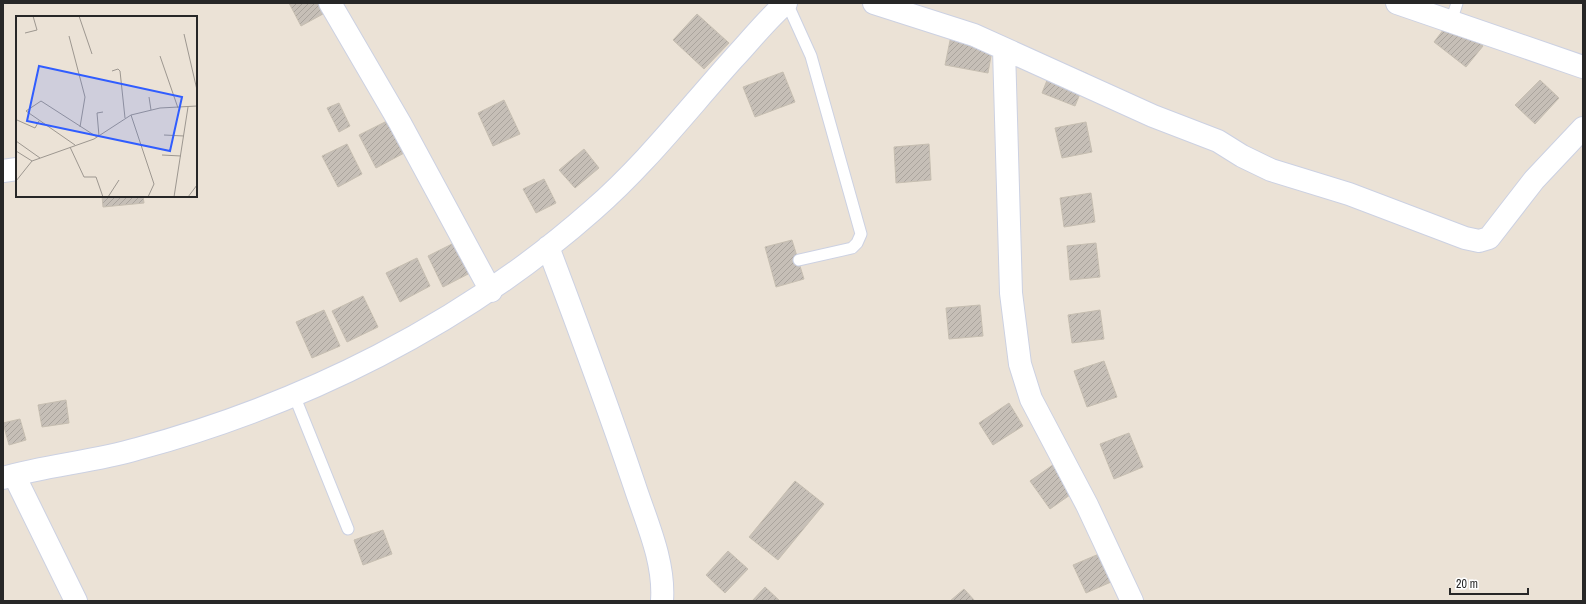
<svg xmlns="http://www.w3.org/2000/svg" width="1586" height="604" viewBox="0 0 1586 604" font-family="'Archivo Narrow',sans-serif">
  <style>
    .building { fill: url(#building-hatch); stroke: #c6beb1 }
    .lines { fill: none; stroke-linecap: round; stroke-linejoin: round }
    .service-casing { stroke: #ccd1e2; stroke-width: 13 }
    .minor-casing { stroke: #ccd1e2; stroke-width: 24 }
    .service { stroke: #fff; stroke-width: 11 }
    .minor { stroke: #fff; stroke-width: 22 }
    .inset-road { fill: none; stroke: #9d9790; stroke-width: 1 }
    .view { fill: #305dff; fill-opacity: 0.15; stroke: #305dff; stroke-width: 2 }
    .inset-edge { fill: none; stroke: #272727; stroke-width: 2 }
  </style>
  <defs>
    <pattern id="building-hatch" width="6" height="6" patternUnits="userSpaceOnUse"><rect width="6" height="6" fill="#c6bfb7"/><path d="M-1 1l2-2M0 6l6-6M5 7l2-2" fill="none" stroke="#aaa49d"/></pattern>
  </defs>
  <rect width="100%" height="100%" fill="#ebe2d6"/>
  <path class="building" d="M289,3H329L332,9L301,26Z
    M697,14L729,43L704,69L673,40Z
    M1450,21L1483,46L1466,67L1434,42Z
    M953,26L995,33L988,73L945,65Z
    M1055,60L1088,74L1075,106L1042,93Z
    M783,72L795,102L755,117L743,87Z
    M1540,80L1559,98L1535,124L1515,105Z
    M504,100L520,134L493,146L478,113Z
    M339,103L350,126L339,132L327,108Z
    M389,120L406,152L376,168L359,135Z
    M1086,122L1092,152L1062,158L1055,128Z
    M347,144L362,174L338,187L322,156Z
    M929,144L931,180L896,183L894,147Z
    M584,149L599,168L575,188L559,170Z
    M544,179L556,203L536,213L523,189Z
    M1091,193L1095,222L1064,227L1060,198Z
    M102,196H143L144,203L103,207Z
    M792,240L804,279L776,287L765,247Z
    M456,242L472,272L443,287L428,256Z
    M1096,243L1100,277L1070,280L1067,246Z
    M417,258L430,286L400,302L386,273Z
    M363,296L378,327L347,342L332,311Z
    M980,305L983,336L949,339L946,308Z
    M324,310L340,346L312,358L296,322Z
    M1100,310L1104,339L1072,343L1068,315Z
    M1104,361L1117,397L1087,407L1074,371Z
    M66,400L69,423L42,427L38,405Z
    M1009,403L1023,426L993,445L979,423Z
    M20,419L26,440L9,445L3,423Z
    M1129,433L1143,467L1114,479L1100,444Z
    M1057,462L1077,490L1050,509L1030,481Z
    M795,481L824,504L778,560L749,537Z
    M383,530L392,554L363,565L354,540Z
    M728,551L748,569L725,593L706,575Z
    M1099,554L1111,582L1086,593L1073,565Z
    M765,587L780,601H752Z
    M964,589L975,601H950Z"/>
  <g class="lines">
    <defs>
      <path id="service" d="M787,3L811,56L861,234L857,243L852,248L799,260
        M1451,22L1457,3
        M294,395L348,529"/>
      <path id="minor" d="M330,3L400,123L491,291
        M874,3L974,35L1153,116L1218,141L1242,156L1271,170L1349,194L1465,238L1479,241L1489,238L1534,180L1583,128
        M1397,3L1583,67
        M1004,49L1011,293L1020,364L1031,399L1087,505L1132,601
        M3,171L17,169
        M548,247C578,326 607,404 634,484C646,521 665,561 662,601
        M14,475L76,601
        M3,478C47,465 93,462 137,449C303,404 463,325 593,210C645,165 688,109 734,58C751,40 767,19 786,3"/>
    </defs>
    <use href="#service" class="service-casing"/>
    <use href="#minor" class="minor-casing"/>
    <use href="#service" class="service"/>
    <use href="#minor" class="minor"/>
  </g>
  <g transform="translate(16 16)">
    <rect width="181" height="181" fill="#ebe2d6"/>
    <path class="inset-road" d="M63,0L76,38M9,17L21,14L17,0M168,18L181,74M53,20L69,81L64,111M144,40L162,92M96,55L102,53L104,55L109,102M133,81L135,94M115,99L138,168L132,181M1,104L19,112L23,105M148,119L168,120M83,120L81,97L87,96M0,125L24,142M59,129L10,95L25,85L81,121M54,131L68,161H80L87,181M0,135L16,145M146,139L165,140M0,165L16,145L78,123L115,99L144,92L181,90M92,181L103,164M158,181L172,91M172,181L181,169"/>
    <path class="view" d="M23,50L166,81L154,135L11,105Z"/>
    <rect width="181" height="181" class="inset-edge"/>
  </g>
  <rect width="1586" height="604" fill="none" stroke="#272727" stroke-width="8"/>
  <path d="M1450 588v6h78v-6" fill="none" stroke="#272727" stroke-width="2"/>
  <text x="1456" y="588" font-size="12" fill="#272727" stroke="#ffffff" stroke-width="3" paint-order="stroke">20 m</text>
</svg>
